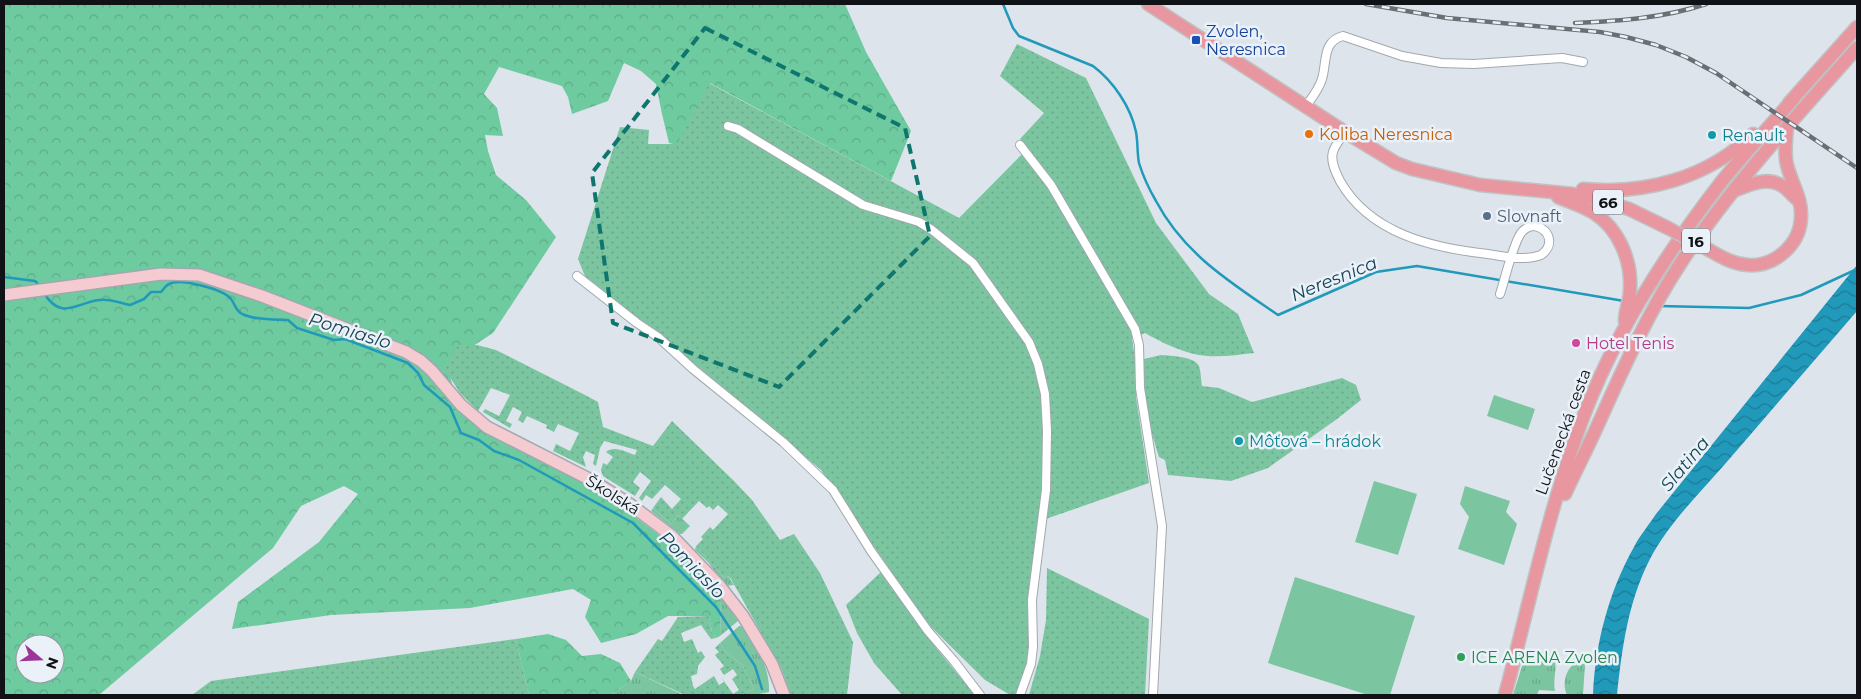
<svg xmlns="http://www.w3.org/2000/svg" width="1861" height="699" font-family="Montserrat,sans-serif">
	<defs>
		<pattern id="grass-tufts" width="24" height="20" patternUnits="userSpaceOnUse" patternTransform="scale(1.25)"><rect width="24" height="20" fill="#7cc5a1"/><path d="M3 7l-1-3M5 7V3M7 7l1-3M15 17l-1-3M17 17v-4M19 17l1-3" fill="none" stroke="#6aa88a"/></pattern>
		<pattern id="forest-crowns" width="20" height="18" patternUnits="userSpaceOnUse" patternTransform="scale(1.25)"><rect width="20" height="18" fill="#6eca9f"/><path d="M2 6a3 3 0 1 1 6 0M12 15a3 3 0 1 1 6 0" fill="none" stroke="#5eac88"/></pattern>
		<pattern id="garden-dots" width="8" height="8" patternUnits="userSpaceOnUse" patternTransform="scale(1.25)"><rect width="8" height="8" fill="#7cc5a1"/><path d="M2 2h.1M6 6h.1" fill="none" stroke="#6aa88a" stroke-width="1.8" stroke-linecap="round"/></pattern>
		<pattern id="water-waves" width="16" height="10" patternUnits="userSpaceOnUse" patternTransform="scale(1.25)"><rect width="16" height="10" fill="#2199ba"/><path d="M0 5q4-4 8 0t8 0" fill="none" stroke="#1b7b96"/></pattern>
	</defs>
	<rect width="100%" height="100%" fill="#dde4eb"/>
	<path fill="url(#grass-tufts)" d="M653,508L671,524L678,515L690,526L682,534H680L651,511Z
		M696,546L725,578L728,576L734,585L726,586L708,562L695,550Z
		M721,594L738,621L720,636Z
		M739,626H741C756,646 770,666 769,692L754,695H739L754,689L743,666L724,650L720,643Z
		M1538,652C1566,652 1551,674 1555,691L1539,690L1537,695H1513L1524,660L1529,656Z
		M1575,663L1585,664L1583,695H1567C1562,685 1565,670 1575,663Z
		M635,672L681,694L611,695L631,681Z"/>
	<path fill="url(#forest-crowns)" fill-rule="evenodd" d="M4,4H845L866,52L911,131L891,181L710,83L677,145L669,143L662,114L656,84L641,71L624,63L608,101L572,114L568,97L562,86L499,67L484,94L497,108L503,136L485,135L488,151L496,175L526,200L556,237L493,333L447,363L457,405L474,424L605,494L675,547L721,594L720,636L716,638L712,632L709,616H668L636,634L601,643L585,617L591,600L573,589L470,608L331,615L232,629L238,602L319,542L358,494L344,486L301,506L273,548L99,695H4ZM25,644H55V674H25Z
		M548,634L566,640L582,656L601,654L620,663L631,681L611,695H529L516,639Z"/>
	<path fill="#7cc5a1" d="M1494,395L1535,409L1528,430L1487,416Z
		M1374,481L1417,494L1398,555L1355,542Z
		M1465,486L1510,501L1506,512L1517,524L1504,565L1458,549L1469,517L1460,504Z
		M1295,577L1415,616L1390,695H1368L1268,663Z"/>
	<path fill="url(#garden-dots)" d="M1017,44L1086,78L1156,223L1209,294L1238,314L1254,353C1236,355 1217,358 1199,355C1181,352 1161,342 1145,333L1132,339L1137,372L1136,397L1149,483L1040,521L1032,579L1028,662L1017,695H1010L985,680L926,622L821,470L696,365L585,276L578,259L620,127L649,130L648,144H677L709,83L959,218L1028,148L1020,139L1044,113L1000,76Z
		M458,345H477L496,350L585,395L598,402L603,427L653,446L672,421L733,480L752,500L780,540L794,534L820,573L853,642L847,695H791L782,670L731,579L728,576L725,578L696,546L703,539L701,537L710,527L713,530L728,514L718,505L713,510L709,506L707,508L699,501L682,519L678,515L671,524L653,508L661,497L672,509L681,499L665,485L652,499L646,495L642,501L639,498L651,481L640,472L633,482L640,488L635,496L603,476L601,470L603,463L607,465L613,457L606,452C614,445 626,452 635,455L637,450L604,441L600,448L596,466L593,464L595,455L586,451L583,457L586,467L553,451L556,444L570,451L579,433L558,424L554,432L546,428L547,425L527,416L523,423L518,420L522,412L513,407L506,421L512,424L510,428L483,412L485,409L499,416L510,395L491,388L478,411L460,393L444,368Z
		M1161,355C1171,356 1194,356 1199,366C1201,372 1201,381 1202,386L1219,388L1252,402L1342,378L1356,385L1361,400L1337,419L1268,468L1231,481L1168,475L1165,460L1159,457C1151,429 1136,387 1144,359Z
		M1047,568L1149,619L1145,695H1029L1040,656L1046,620Z
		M882,571L937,649L975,695H902L874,663L857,633L846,605Z
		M709,616L712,632L716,638L711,639L701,625L681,633L684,642L692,639L698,653L701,651L705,657L698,666L697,674L691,676L693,686L695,689L714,676L719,685L724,682L721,677L733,694L739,690L732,679L737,675L733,669L724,675L720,669L724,666L715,655L719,652L715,648L720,643L724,650L743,666L754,689L739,695H685L635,672L658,639L662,641L678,617Z
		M516,639L529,695H192L211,681Z"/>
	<path fill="url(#water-waves)" d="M1857,265V311C1813,362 1769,413 1725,464C1699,494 1668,524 1650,559C1628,602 1622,648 1617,695H1593C1595,644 1609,591 1634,547C1640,535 1649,525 1656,514Z"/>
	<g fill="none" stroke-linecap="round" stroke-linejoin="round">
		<path stroke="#2199ba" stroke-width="2.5" d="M1003,4L1013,28L1019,36L1093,66C1113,81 1131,107 1136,132C1138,142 1137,153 1139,163C1143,176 1149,189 1156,201C1184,254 1230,282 1278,315L1376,272L1417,266L1624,301
			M4,277L35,281L40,286
			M44,293C61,321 76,303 99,300C109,298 120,303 130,305L144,299L151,292H161C163,290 166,285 169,284C180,278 223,289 231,299C235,304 235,310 242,314C253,319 276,320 288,320L297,328L334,340L345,339L408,363L418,373L424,385L450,407L461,433L479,440L494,451L519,460L633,523L716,607L755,666L762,689
			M1659,306L1749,308L1801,295L1857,269"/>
		<g stroke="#a2a8af" stroke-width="10">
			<path id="street" d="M1306,106C1312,98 1319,89 1322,79C1327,63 1322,41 1343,36L1402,56L1441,63L1474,64L1562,58L1583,62
				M728,126L738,129L863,205L919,222L932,230L973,263L1029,342L1038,364L1045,394L1047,431L1046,490L1032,600L1033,647L1031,664L1020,695
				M1345,132C1341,138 1335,145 1333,152C1330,161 1336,173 1340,181C1370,234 1433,248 1488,254C1505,257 1525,261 1541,255C1554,246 1551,230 1535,226C1529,226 1525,228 1521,233C1513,244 1505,279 1500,294
				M1020,145L1051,185L1135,329L1139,345L1140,388L1162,526L1153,695
				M577,276L637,323L658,337L693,369L783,442L833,490L871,551L928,631L954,661L980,695"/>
		</g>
		<g stroke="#a2a8af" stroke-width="14">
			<path id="secondary" d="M4,295L161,274L199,275L262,296L406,352L421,361L432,371L461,405L487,427L593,481L631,505L672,536L719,585L743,616L772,664L784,695"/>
		</g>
		<g stroke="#c1c1c2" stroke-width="15">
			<path id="primary" d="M1148,4L1345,132L1396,163L1412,169L1480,185L1573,194L1592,198L1629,209L1668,228
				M1789,103L1857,27
				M1583,189C1645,195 1708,178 1753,134
				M1733,191C1749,185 1768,175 1784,187C1789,191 1794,197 1799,201
				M1558,197C1570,202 1583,206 1594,213C1619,229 1632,261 1630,290C1630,301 1625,310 1625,321
				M1709,250C1721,257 1733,264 1748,265C1775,267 1801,244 1801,216C1802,198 1791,182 1787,165C1784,153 1786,139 1787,127
				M1565,494C1575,472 1586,451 1596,429C1622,371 1647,314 1682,261C1733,184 1796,117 1857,48
				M1505,695C1530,602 1549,506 1584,415C1616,331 1667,252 1722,181C1745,153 1770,126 1794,98"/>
		</g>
		<use href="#street" stroke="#fff" stroke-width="8"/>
		<use href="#secondary" stroke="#f4cbd0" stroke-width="11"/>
		<use href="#primary" stroke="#e897a0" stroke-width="12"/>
		<g stroke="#6a6f73" stroke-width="4.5">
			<path id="rail" d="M1366,4L1447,18L1600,32L1626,37L1656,45L1686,57L1716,73L1857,168
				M1575,23C1619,21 1664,18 1706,4"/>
		</g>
		<use href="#rail" stroke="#eaf1f8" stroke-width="2.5" stroke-dasharray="8" stroke-linecap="butt"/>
		<g stroke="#c1c1c2" stroke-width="15" stroke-linecap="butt">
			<path id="primary-bridge" d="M1668,228L1709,250"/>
		</g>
		<use href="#primary-bridge" stroke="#e897a0" stroke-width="12"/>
	</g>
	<path fill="none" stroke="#0f766e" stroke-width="4" stroke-dasharray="10 6" stroke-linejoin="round" d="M705,28L905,128L930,236L779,387L613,323L592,173Z"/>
	<rect fill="#1a4fb4" stroke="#eaf1f8" stroke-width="2" x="1191" y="35" width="10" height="10" rx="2.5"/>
	<circle fill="#e8710a" stroke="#eaf1f8" stroke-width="2" cx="1309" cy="134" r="5"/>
	<g fill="#0f9aa8" stroke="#eaf1f8" stroke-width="2">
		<circle cx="1712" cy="135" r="5"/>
		<circle cx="1239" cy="441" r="5"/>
	</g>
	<circle fill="#5c6f8a" stroke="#eaf1f8" stroke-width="2" cx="1487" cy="216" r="5"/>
	<circle fill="#d1479c" stroke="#eaf1f8" stroke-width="2" cx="1576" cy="343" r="5"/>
	<circle fill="#2e9e5b" stroke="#eaf1f8" stroke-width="2" cx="1461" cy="657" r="5"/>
	<g text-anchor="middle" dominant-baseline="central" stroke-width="5" stroke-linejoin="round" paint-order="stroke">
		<g fill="#eaf1f8" stroke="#515559" stroke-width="1">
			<rect x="1593" y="189.5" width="30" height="25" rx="4"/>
			<rect x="1682" y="228.5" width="28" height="25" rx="4"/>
		</g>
		<g font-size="15" font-weight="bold" fill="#101215">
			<text x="1608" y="202">66</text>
			<text x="1696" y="241">16</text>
		</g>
		<g font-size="16" fill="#164399" stroke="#eaf1f8" text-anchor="start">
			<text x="1206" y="31">Zvolen,<tspan x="1206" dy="18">Neresnica</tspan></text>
		</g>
		<g font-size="16" fill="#c56008" stroke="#eaf1f8" text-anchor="start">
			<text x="1319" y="134">Koliba Neresnica</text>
		</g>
		<g font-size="16" fill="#0d838f" stroke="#eaf1f8" text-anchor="start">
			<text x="1722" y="135">Renault</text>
			<text x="1249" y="441">Môťová – hrádok</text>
		</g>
		<g font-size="16" fill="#4e5e75" stroke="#eaf1f8" text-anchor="start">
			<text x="1497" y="216">Slovnaft</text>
		</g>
		<g font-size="16" fill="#b23c85" stroke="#eaf1f8" text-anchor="start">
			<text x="1586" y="343">Hotel Tenis</text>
		</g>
		<g font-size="16" fill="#101215" stroke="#eaf1f8">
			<text transform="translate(1563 432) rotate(-70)">Lučenecká cesta</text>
			<text transform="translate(613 495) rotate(32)">Školská</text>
		</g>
		<g font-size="16" fill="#27864d" stroke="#eaf1f8" text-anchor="start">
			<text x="1471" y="657">ICE ARENA Zvolen</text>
		</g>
		<g font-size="18" font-style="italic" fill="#174654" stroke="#eaf1f8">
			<text transform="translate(1334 279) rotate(-22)">Neresnica</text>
			<text transform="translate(350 331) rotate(17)">Pomiaslo</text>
			<text transform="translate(1685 464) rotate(-50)">Slatina</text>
			<text transform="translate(692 565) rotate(46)">Pomiaslo</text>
		</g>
	</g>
	<rect width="1861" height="699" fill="none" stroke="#101215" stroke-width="10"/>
	<g transform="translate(40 659) rotate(109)"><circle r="24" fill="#eaf1f8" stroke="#93989d"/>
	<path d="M0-4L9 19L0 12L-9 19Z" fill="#9d3598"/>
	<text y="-8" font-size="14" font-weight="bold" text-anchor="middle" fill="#101215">N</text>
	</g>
</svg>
